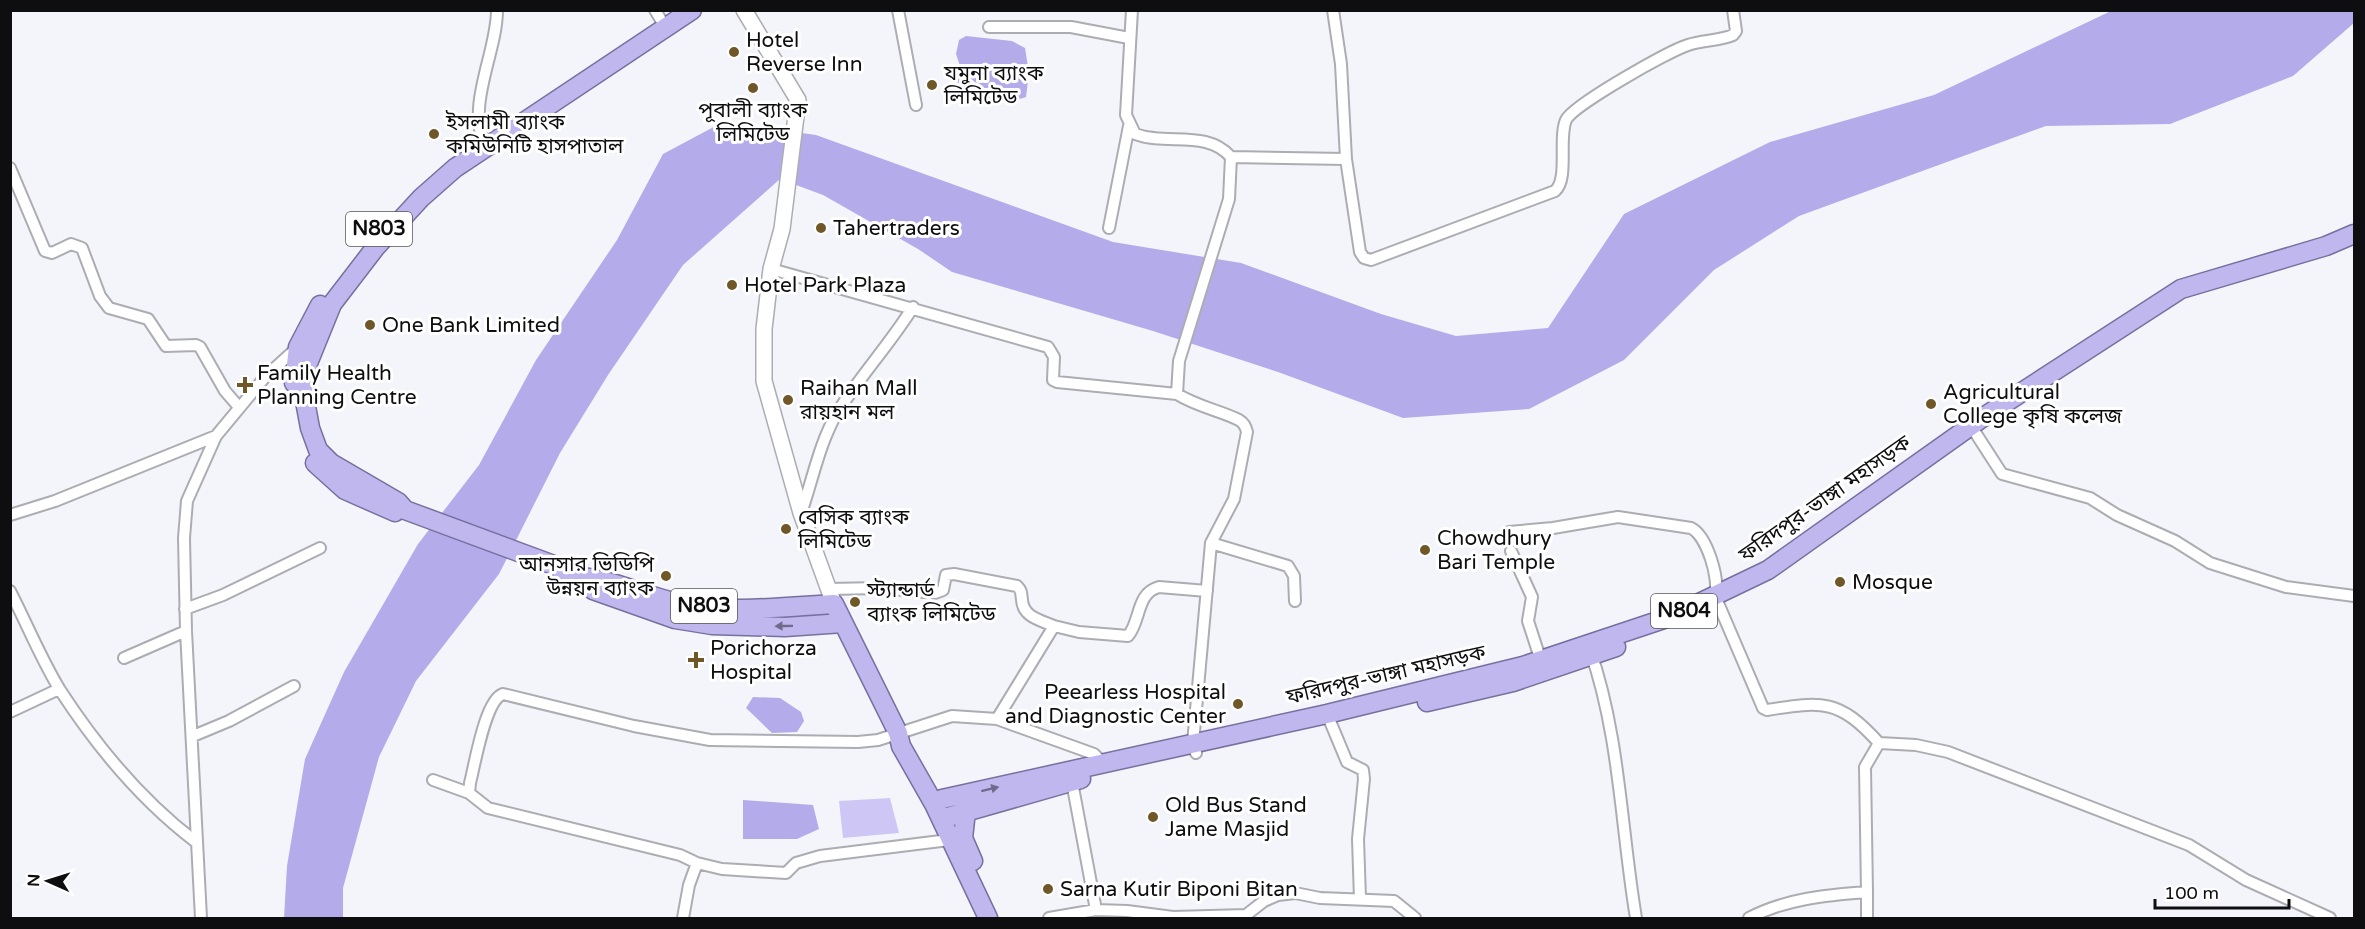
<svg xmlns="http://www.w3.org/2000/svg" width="2365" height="929" font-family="'Varela Round','Noto Sans Bengali',sans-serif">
	<rect width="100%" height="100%" fill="#f4f4fb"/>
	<path fill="#cec7f6" d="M890,798L899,833L843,838L839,801Z"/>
	<path fill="#b4abeb" d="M2111,11H2354V23L2293,76L2170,124L2046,126L1799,216L1714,270L1624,360L1529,409L1403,418L1278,372L1153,331L952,272L918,249L823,195L780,179L683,265L608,375L560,453L499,574L416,681L379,757L343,888V918H284L287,866L305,759L344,672L418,544L479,465L536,360L617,240L663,154L723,122L816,135L1113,242L1241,263L1381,314L1456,336L1548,328L1624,214L1770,142L1934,95Z
		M966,36L1012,41L1025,48L1029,73L1026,97C1009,104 974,97 957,90L958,71L961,69L956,54L959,40Z
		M753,697L780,698L801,712L804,721L797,732L772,733L746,708Z
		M743,800L813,805L819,829L797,839H743Z"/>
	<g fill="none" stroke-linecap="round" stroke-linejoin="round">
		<g stroke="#acacb3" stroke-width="14">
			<path id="minor" d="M655,10L661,20
				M898,10L916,105
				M1132,10L1126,115L1135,134C1168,146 1206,129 1231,157L1346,159
				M1333,10L1341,64L1346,159L1360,252L1364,258L1371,260L1555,191C1569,179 1558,138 1566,120C1573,105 1669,51 1688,45C1703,40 1719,41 1733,35L1736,31L1733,10
				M989,27H1071L1129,38
				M485,146C466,103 497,53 497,10
				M10,168L45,251L52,253L71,244L82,248L100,296L109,308L148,319L166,346L196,345L200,347L225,391L238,406
				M1109,228L1129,126
				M771,269L1048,347L1054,357L1053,380L1057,382L1177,394
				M1971,426L2002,474L2090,498L2117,515L2175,541L2210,563L2286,587L2354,596
				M801,513C813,479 819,444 837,413C860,376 890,344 913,307
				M10,515L55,501L216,436
				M1509,532L1553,528L1618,517L1691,528C1707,536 1720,579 1715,596L1763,708L1767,710C1823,701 1839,699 1879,743L1916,745L1948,752L2189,845L2246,880L2330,918
				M1211,543L1288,566L1294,576L1295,601
				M1511,551L1532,597L1528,621L1541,661
				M828,589L881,588L935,593L943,590L946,575L954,574L1017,586C1022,591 1021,593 1022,600C1023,617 1040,620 1054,626
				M10,591C27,624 41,659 60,690C97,747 142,801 196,842
				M185,609L223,595L320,548
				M1590,650C1620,736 1621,829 1636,918
				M124,658L186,631
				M10,712L59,689
				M1327,714L1347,762L1363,770L1364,779L1358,839L1360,899
				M997,719L1094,754L1103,763
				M193,736L229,721L294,686
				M1196,753L1193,743L1211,543L1234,499L1247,432C1246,427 1244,423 1239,420C1219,410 1198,407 1177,394L1179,361L1229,199L1231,157
				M433,780L469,793
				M1072,782L1096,910
				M949,840L820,856L796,863L786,873L722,869L697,863L680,855L488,808L469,793L470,783C475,764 485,700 503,694L634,726L710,740L858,742L878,740L952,716L997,719L1054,626L1079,632L1128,636C1141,621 1136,593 1159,587L1207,591
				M1867,892L1865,767L1879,743
				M201,918L186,631L184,538L187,501L216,436L265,377L297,348
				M683,918L689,885L697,863
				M1049,918L1096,910L1127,911L1173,917L1246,915L1264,901L1278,895L1295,893L1320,898L1394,901L1415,918
				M1749,918C1785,899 1826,895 1867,892V918"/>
		</g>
		<g stroke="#acacb3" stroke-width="18">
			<path id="secondary" d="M744,10L798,100L782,229L771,269L764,329V381L801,513L834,604"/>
		</g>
		<g stroke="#77709e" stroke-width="21">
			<path id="trunk" d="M692,10L455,168L421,198L375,248L332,304L306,368L305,401L310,428L318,450L331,463L398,502L405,510L551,564L579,577L593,590L675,619L712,625L785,627L843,623
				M294,383L298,347L320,305
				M315,463L345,490L395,512
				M580,577C614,580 645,596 678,603C727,614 783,607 834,604L898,733L901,746L934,804L988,918
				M1427,702L1513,682L1616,647
				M964,801L966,811L963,838L973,861
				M934,804L942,799L1327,714L1523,666L1670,617L1768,570L1982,418L2181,289L2326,246L2354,234
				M941,819L1081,779"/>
		</g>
		<use href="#minor" stroke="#fff" stroke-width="10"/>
		<use href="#secondary" stroke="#fff" stroke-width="15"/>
		<use href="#trunk" stroke="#c0b7ef" stroke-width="18"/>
	</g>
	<defs><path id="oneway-solid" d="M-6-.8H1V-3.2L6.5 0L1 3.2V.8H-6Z" transform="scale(1.5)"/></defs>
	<g fill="#706b8b">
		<use href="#oneway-solid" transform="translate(784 626) rotate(179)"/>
		<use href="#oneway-solid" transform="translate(990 789) rotate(-14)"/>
	</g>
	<g fill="#705728" stroke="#fff" stroke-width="2">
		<circle cx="734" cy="52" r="6"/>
		<circle cx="932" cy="85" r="6"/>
		<circle cx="753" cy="88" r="6"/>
		<circle cx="434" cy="134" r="6"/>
		<circle cx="821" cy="228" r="6"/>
		<circle cx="732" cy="285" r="6"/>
		<circle cx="370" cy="325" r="6"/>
		<path d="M242 376h6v6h6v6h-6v6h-6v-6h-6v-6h6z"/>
		<circle cx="788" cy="400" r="6"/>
		<circle cx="1931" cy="404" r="6"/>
		<circle cx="786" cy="529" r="6"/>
		<circle cx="1425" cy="550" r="6"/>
		<circle cx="666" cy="576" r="6"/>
		<circle cx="1840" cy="582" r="6"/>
		<circle cx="855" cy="602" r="6"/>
		<path d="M693 651h6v6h6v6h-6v6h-6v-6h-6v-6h6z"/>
		<circle cx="1238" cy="704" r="6"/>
		<circle cx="1153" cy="817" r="6"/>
		<circle cx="1048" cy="889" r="6"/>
	</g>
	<g text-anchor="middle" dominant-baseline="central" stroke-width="6" stroke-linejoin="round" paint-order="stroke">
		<g fill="#fff" stroke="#565658" stroke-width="1.5">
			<rect x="346" y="212" width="66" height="34" rx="4.5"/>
			<rect x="671" y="589" width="66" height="34" rx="4.5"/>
			<rect x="1651" y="594" width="66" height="34" rx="4.5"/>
		</g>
		<g font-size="20" font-weight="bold" fill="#0e0e10">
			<text x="379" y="229">N803</text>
			<text x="704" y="606">N803</text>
			<text x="1684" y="611">N804</text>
		</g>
		<g font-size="21" fill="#0e0e10" stroke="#fff" text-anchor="start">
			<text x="746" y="40">Hotel<tspan x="746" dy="24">Reverse Inn</tspan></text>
			<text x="944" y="73">যমুনা ব্যাংক<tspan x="944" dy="24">লিমিটেড</tspan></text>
			<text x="753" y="110" text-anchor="middle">পূবালী ব্যাংক<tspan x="753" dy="24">লিমিটেড</tspan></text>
			<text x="446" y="122">ইসলামী ব্যাংক<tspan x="446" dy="24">কমিউনিটি হাসপাতাল</tspan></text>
			<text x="833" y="228">Tahertraders</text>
			<text x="744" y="285">Hotel Park Plaza</text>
			<text x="382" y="325">One Bank Limited</text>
			<text x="257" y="373">Family Health<tspan x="257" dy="24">Planning Centre</tspan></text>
			<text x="800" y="388">Raihan Mall<tspan x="800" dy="24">রায়হান মল</tspan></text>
			<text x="1943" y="392">Agricultural<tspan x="1943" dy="24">College কৃষি কলেজ</tspan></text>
			<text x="798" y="517">বেসিক ব্যাংক<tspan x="798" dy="24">লিমিটেড</tspan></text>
			<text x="1437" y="538">Chowdhury<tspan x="1437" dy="24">Bari Temple</tspan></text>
			<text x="654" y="564" text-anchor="end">আনসার ভিডিপি<tspan x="654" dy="24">উন্নয়ন ব্যাংক</tspan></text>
			<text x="1852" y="582">Mosque</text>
			<text x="867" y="590">স্ট্যান্ডার্ড<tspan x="867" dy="24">ব্যাংক লিমিটেড</tspan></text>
			<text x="710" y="648">Porichorza<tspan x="710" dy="24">Hospital</tspan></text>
			<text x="1226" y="692" text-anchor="end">Peearless Hospital<tspan x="1226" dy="24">and Diagnostic Center</tspan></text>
			<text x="1165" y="805">Old Bus Stand<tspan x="1165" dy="24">Jame Masjid</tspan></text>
			<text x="1060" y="889">Sarna Kutir Biponi Bitan</text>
		</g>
		<g font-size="21" fill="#0e0e10" stroke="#fff">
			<text transform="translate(1825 499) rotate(-35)">ফরিদপুর-ভাঙ্গা মহাসড়ক</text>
			<text transform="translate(1386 675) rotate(-13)">ফরিদপুর-ভাঙ্গা মহাসড়ক</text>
		</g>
	</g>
	<rect width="2365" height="929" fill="none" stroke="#0e0e10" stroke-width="24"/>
	<g transform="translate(48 881) rotate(273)" stroke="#ffffff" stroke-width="4.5" paint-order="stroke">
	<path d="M0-4.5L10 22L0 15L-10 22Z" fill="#0e0e10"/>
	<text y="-9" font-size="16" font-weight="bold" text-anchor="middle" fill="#0e0e10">N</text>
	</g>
	<path d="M2155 899v9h134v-9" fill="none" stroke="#0e0e10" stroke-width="3"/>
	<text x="2164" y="899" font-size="18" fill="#0e0e10" stroke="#ffffff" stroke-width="4.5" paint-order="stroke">100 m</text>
</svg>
